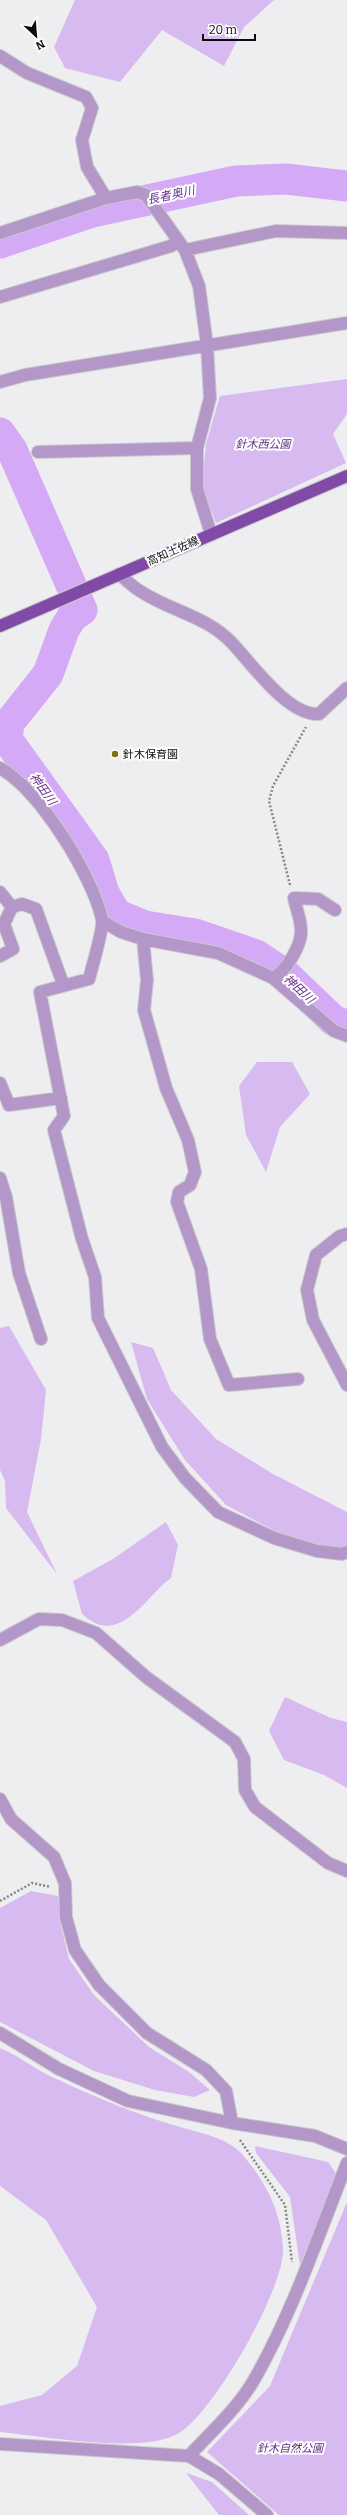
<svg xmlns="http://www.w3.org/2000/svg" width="347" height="2515" font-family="Bitter,'Noto Sans JP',serif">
	<rect width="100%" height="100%" fill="#eeedf0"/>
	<path fill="#d7baf0" d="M75,0H274L244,27L224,66L162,30L120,82L65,68L54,47Z
		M347,379V414L333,434L346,463L216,523L202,487L206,444L220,396Z
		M257,1062H292L310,1094L280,1127L266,1172L246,1135L239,1086Z
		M9,1326L46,1390L41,1439L27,1512L57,1574L6,1508L5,1481L0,1470V1328Z
		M131,1342L153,1348L171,1390L216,1439L273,1474L347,1512V1553L277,1532L226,1505L185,1460L147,1399Z
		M166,1522L178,1545L171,1578C150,1593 126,1635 97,1624C92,1622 86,1617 82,1614L73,1581L113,1559Z
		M285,1697L331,1718L347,1722V1788L324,1775L284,1760L269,1731Z
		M31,1891L58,1896L61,1926L69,1959L94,1995L149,2047L189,2072L210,2090L194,2097L155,2090L94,2071L0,2022V1908Z
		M0,2048C18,2055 33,2068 50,2076C94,2097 140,2116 187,2129C206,2134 228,2139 242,2154C266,2182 281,2211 283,2248C285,2288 214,2412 179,2433C143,2455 43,2436 0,2432V2406L42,2395L77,2366L97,2307L46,2220L0,2186Z
		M255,2146L328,2162L337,2175L300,2265L290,2197L256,2153Z
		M347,2202V2515H279L207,2452L270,2386Z
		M186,2473L212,2482L249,2515H219Z"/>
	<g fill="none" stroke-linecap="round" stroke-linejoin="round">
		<path stroke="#d4aaf6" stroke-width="5" d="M343,187L347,188"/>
		<path stroke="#d4aaf6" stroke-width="31" d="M0,243L92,212L236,181L286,179L347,186
			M0,433L12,450L82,610L72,617L64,630L48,674L9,723L7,739L94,860L104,893L116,914L145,926L195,934L256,955L286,975L334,1021L347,1025"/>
		<g stroke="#cac9cc" stroke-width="14">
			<path id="street" d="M0,56L27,73L86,97L92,108L82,140L87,167L106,198
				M0,233L106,198L137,192L146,195L185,250L199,286L207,345L210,398L197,448V489L211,534
				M185,250L276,231L347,233
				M0,297L171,246L178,241
				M0,382L25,375L347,323
				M38,452L197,448
				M119,574C126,580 133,587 140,591C170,611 207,616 232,643C252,664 288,716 319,714L347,688
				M0,768C40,791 92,875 102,919C104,928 92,967 89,979L40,992L64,1116L54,1130L82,1239L95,1277L98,1318L162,1447L185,1478L218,1512L274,1538L317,1551L342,1554L347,1552
				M0,892L12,907L4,924L13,949L0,956
				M12,907L22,904L36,909L63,984
				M102,921L121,932L143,939L218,953L273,978L334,1031L347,1036
				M143,939L147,980L144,1010L166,1088L188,1140L195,1172L190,1185L179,1192L177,1202L201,1269L210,1339L229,1385L298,1379
				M273,978C286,971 302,945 301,930C301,920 296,908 294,898L318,899L335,910
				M0,1083L9,1105L61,1098
				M0,1178L6,1197L19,1273L41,1339
				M347,1234L340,1236L316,1255L307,1290L313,1320L347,1385
				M0,1640L39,1619L62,1620L96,1633L146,1677L235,1742L244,1759L245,1790L255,1807L328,1863L347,1871
				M0,1799L11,1819L54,1857L65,1883L66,1917L75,1950L99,1985L147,2033L206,2070L226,2091L232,2123
				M0,2033L59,2069L128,2101L232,2123L315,2136L347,2149
				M0,2444L189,2456L219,2474L267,2515
				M189,2456C211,2432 237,2409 254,2380C293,2312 318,2236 347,2163"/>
		</g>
		<g stroke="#cac9cc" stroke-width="14">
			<path id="primary" d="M0,626L347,476"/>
		</g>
		<path stroke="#878789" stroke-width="2.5" stroke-dasharray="2 2" stroke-linecap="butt" d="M290,885L269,801L273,786L306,727
			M0,1901L32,1883L51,1887
			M240,2140L285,2205L292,2262"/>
		<use href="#street" stroke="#b397c9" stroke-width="12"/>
		<use href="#primary" stroke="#804aa6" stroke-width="12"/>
	</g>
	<circle fill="#807111" stroke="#fff" stroke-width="1.5" cx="115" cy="754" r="4"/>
	<g text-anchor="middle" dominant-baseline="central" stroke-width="4" stroke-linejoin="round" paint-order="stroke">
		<g font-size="11" font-style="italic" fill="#622d84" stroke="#fff">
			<text x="263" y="444">針木西公園</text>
			<text x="290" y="2448">針木自然公園</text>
		</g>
		<g font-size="11" fill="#0c0c0d" stroke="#fff">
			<text transform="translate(173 551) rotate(-24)">高知土佐線</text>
		</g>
		<g font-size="11" fill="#0c0c0d" stroke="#fff" text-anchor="start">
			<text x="123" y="754">針木保育園</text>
		</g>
		<g font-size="12" font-style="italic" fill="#69348c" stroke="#fff">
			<text transform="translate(171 195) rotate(-12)">長者奥川</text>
			<text transform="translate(43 789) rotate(54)">神田川</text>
			<text transform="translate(299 989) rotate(43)">神田川</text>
		</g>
	</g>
	<g transform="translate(36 36) rotate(154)" stroke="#ffffff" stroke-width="3" paint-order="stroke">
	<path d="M0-3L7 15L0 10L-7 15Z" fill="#0c0c0d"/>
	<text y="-6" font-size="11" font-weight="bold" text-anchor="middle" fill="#0c0c0d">N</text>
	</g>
	<path d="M203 34v6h52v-6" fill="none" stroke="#0c0c0d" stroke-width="2"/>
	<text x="209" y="34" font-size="12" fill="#0c0c0d" stroke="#ffffff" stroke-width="3" paint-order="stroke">20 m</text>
</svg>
